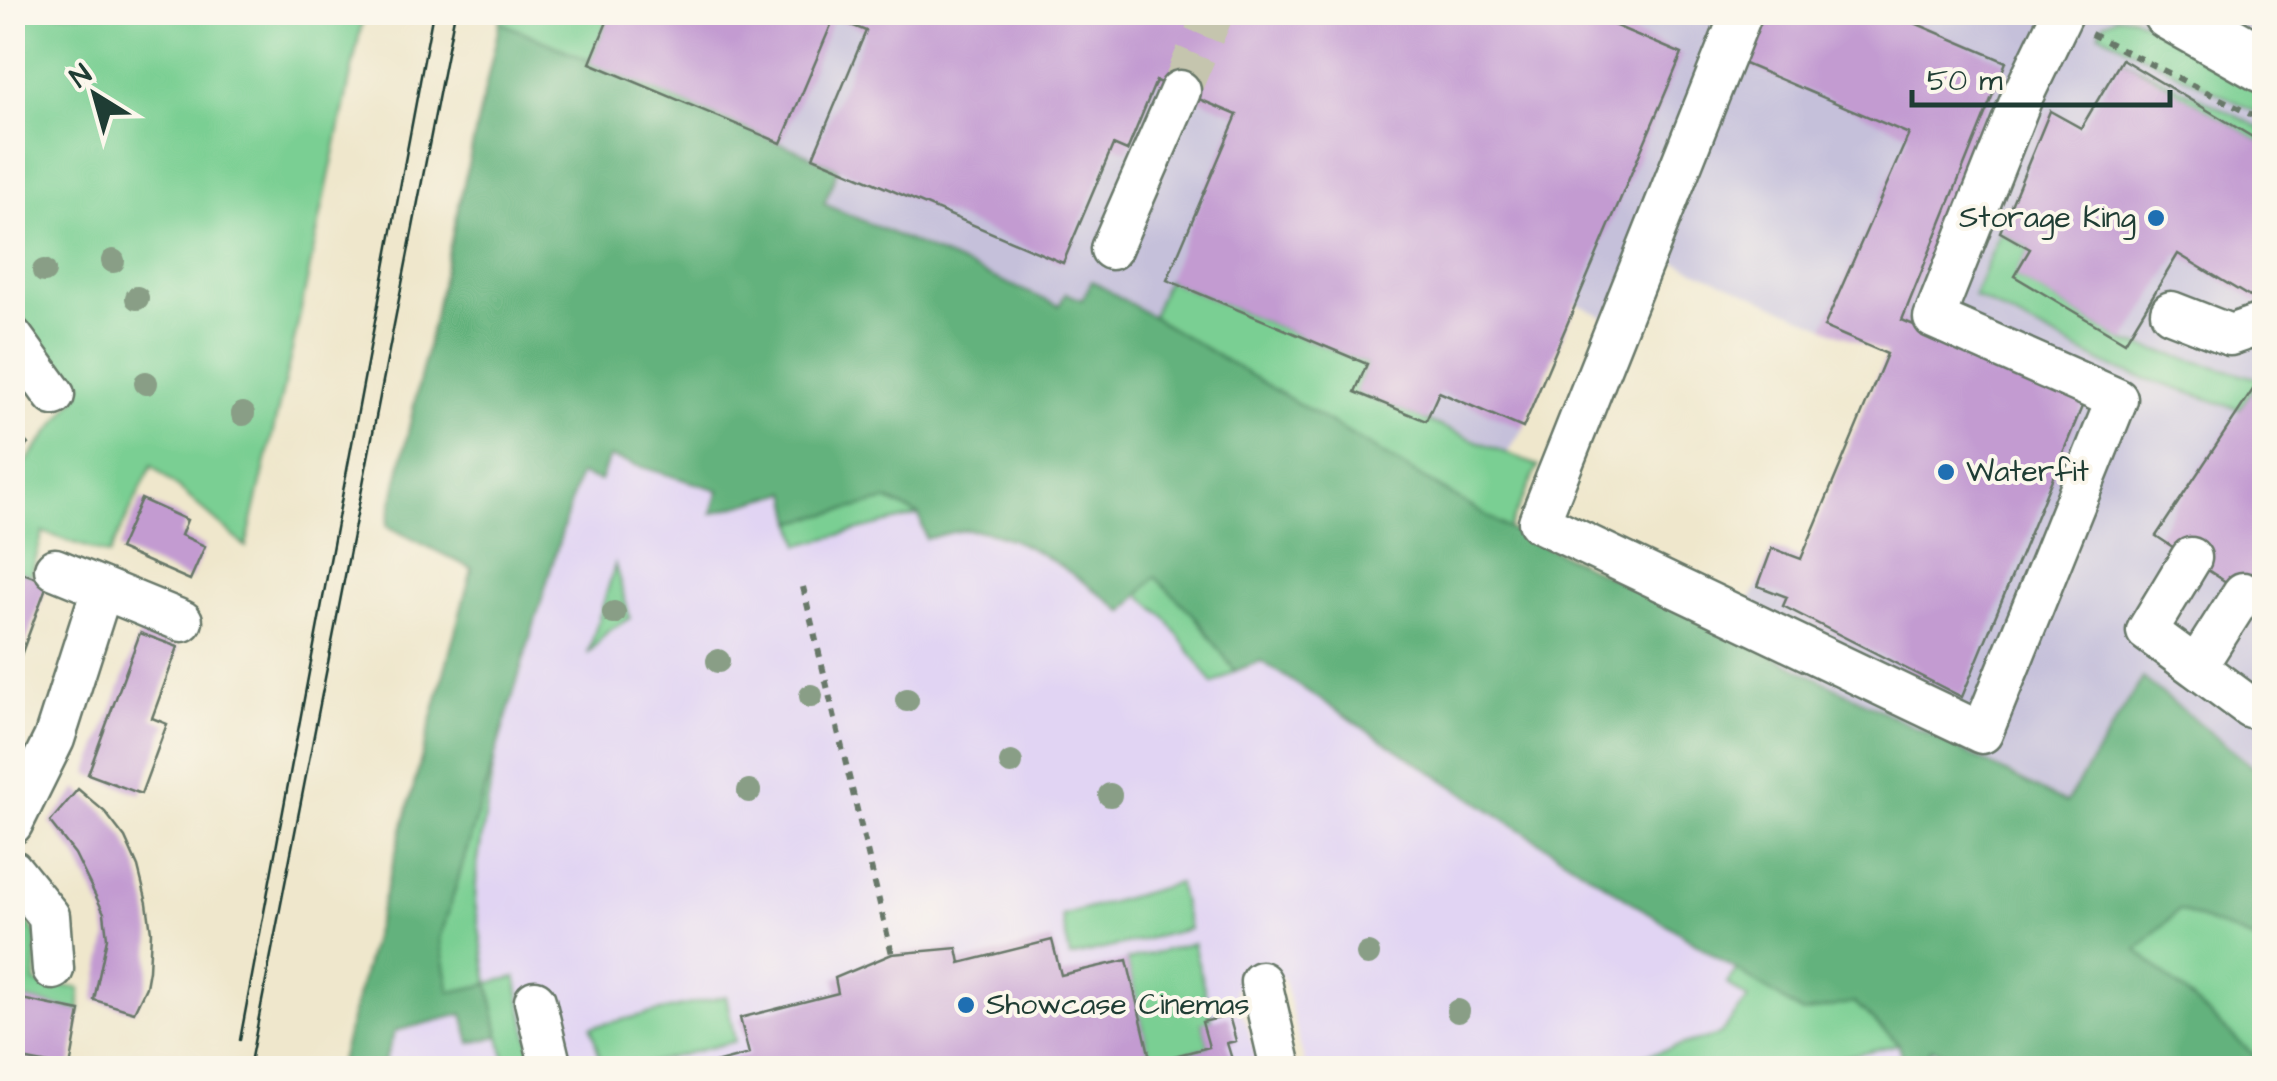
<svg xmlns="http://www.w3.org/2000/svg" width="2277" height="1081" font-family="'Architects Daughter',sans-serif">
	<rect width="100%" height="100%" fill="#fbf7ec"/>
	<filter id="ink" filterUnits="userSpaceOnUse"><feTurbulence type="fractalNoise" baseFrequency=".01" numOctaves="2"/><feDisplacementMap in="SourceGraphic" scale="20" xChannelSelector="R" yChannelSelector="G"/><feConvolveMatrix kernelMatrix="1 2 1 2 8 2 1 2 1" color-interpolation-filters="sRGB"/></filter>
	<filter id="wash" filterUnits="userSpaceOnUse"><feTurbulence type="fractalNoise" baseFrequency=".0048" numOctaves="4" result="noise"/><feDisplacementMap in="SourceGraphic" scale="40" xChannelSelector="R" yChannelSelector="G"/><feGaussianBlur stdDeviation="2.25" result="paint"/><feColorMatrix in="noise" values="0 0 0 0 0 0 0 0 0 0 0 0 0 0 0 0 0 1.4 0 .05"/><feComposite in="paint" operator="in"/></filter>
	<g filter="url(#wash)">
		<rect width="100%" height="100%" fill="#efe7cc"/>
		<path fill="#e1d4f3" d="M500,22L1509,529L1729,634L2264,944L2179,910L2137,950L2264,1064V1068H1306L1283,976L1235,989L1260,1068H338L472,569L387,526Z"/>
		<path fill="#c5c0da" d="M502,12L2264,13V776L2143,679L2067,804L1729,634L1758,586L1772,548L1802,559L1887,354L1665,257L1633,331L1576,303L1523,428L1506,455L1538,466L1509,529L1091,282L1082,300L1059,307L824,204L838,167L500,22Z"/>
		<path fill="#7acf93" stroke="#4c8664" stroke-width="2.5" d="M13,13H364L295,337L246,547L152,465L109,555L43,532L31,576L13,569V479L79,394H69L13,315V296L16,293L13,288Z
			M502,13H611L590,63L500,22Z
			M2132,16L2264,86V116L2099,33L2104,23L2116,17Z
			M2122,59L2264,130V144Z
			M2000,232L2030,249L2015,276L2125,342L2260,379L2239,409L2113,368L1974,296Z
			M1167,280L1367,364L1356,392L1538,466L1509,529L1152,317Z
			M888,500L919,515L800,545L794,522Z
			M615,565L630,618L607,632L588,654Z
			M1155,576L1194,615L1235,671L1213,684L1167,619L1139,594Z
			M495,757L477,866L475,902L488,983L516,977L535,1068H507L488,984L450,993L440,939Z
			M1178,883L1189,929L1070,957L1062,916Z
			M12,891L37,938L35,983L80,988V1011L13,997Z
			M2179,910L2264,944V1064L2136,950Z
			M1193,943L1212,1020L1202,1023L1209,1047L1151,1062L1127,960Z
			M1738,968L1802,1013L1854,1002L1899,1044L1797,1068H1599L1719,1035L1748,999L1727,983Z
			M726,996L735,1041L630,1068H603L591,1027Z"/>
		<path fill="#63b27d" stroke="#417858" stroke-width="2.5" d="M500,22L838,168L824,204L1059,306L1066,293L1082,300L1092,281L1509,529L1729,634L2066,803L2143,678L2264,776V944L2179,910L2137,950L2264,1064V1068H1969L1932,1048L1918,1068L1904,1066L1899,1044L1854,1002L1803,1013L1261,661L1235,671L1194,615L1155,577L1124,612C1086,583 1016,527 965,530C952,531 938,536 926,539L919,515L888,500L794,522L788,492L712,513L719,490L609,457L600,481L579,475L440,939L450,992L489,984L499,1036L471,1043L463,1014L395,1031L382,1068H338L472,569L387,526Z"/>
		<g id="blocks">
			<path fill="#c39bd1" d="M611,12H1583L1682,54L1523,428L1439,392L1426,421L1355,392L1367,364L1167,280L1237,115L1156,81L1127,151L1113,145L1063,263L813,157L866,31L834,18L781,143L590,63Z
				M1762,12H1889L2006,62L1902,320L2086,397L1962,697L1783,606L1787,597L1758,586L1772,548L1801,559L1887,354L1824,327L1909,134L1740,62Z
				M2122,59L2264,144L2263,305L2178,254L2125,342L2014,276L2030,249L2000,232L2050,111L2081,128Z
				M2260,379L2264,382V607L2156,536Z
				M12,429L28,444L12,459Z
				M141,499L187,520L181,535L205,546L190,580L119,549Z
				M12,569L48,582L17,666L12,664Z
				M140,633L178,647L152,718L167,724L141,794L88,774Z
				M78,789L105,812L125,838L138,867L147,903L151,932L149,970L146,987L134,1012L94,1000L107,938L104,913L75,854L50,822Z
				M1052,940L1061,975L1127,960L1151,1062L1209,1047L1202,1022L1229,1016L1236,1041L1227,1043L1234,1066L696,1068L749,1054L740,1018L838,993L835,978L892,954L957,948L960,963Z
				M12,997L80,1011L70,1068L12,1057Z"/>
		</g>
	</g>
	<g filter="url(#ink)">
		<use href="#blocks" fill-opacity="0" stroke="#687869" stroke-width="2.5"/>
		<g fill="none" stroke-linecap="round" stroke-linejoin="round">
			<path stroke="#c5c5ae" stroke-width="40" stroke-dasharray="40 20" stroke-linecap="butt" d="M1180,91L1214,12"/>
			<g stroke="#687869" stroke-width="45">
				<path id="minor" d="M1742,12L1539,522L1982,733L2117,399L1934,318L2022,97L2063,12
					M1111,249L1180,91
					M2171,312L2230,335L2264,323
					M12,337L54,395
					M2191,558L2147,631L2196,667L2243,593
					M55,569L182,621
					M2196,667L2250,707
					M12,824L54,739L102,589
					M12,870L49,916L53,969
					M1261,982L1281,1068
					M535,1001L551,1068"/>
			</g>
			<g stroke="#687869" stroke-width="60">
				<path id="highway" d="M2170,12L2264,65"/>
			</g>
			<path stroke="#687869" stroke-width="6" stroke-dasharray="8 8" stroke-linecap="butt" d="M2091,34L2264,121
				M803,587L892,954"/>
			<use href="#minor" stroke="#fff" stroke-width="40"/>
			<use href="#highway" stroke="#fff" stroke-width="55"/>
			<path stroke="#1f3d34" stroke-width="2.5" d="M240,1040L433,12
				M249,1068L455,12"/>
		</g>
		<g fill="#899e86">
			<circle cx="113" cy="261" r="12"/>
			<circle cx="44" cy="271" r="12"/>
			<circle cx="137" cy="298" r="12"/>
			<circle cx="146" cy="383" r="12"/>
			<circle cx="243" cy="414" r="12"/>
			<circle cx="614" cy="613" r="12"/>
			<circle cx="718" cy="661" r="12"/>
			<circle cx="811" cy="696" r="12"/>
			<circle cx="907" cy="700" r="12"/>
			<circle cx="1011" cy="763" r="12"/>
			<circle cx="749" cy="791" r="12"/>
			<circle cx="1110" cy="795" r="12"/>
			<circle cx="1368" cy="954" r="12"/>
			<circle cx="1458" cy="1011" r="12"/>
		</g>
	</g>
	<g fill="#1f6fb2" stroke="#fbf7ec" stroke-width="4">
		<circle cx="2156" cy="218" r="10"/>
		<circle cx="1946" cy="472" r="10"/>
		<circle cx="966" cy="1005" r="10"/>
	</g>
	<g text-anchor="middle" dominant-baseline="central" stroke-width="8" stroke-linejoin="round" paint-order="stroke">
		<g font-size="30" fill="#1f3d34" stroke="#fbf7ec" text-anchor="start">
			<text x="2136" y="218" text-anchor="end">Storage King</text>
			<text x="1966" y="472">Waterfit</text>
			<text x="986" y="1005">Showcase Cinemas</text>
		</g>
	</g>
	<rect width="2277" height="1081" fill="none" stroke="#fbf7ec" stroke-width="50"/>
	<g transform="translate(95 95) rotate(323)" stroke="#fbf7ec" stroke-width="8" paint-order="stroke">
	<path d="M0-8L18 38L0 25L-18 38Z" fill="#1f3d34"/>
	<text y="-15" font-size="28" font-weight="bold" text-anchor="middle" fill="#1f3d34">N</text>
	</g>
	<path d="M1912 90v15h258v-15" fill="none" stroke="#1f3d34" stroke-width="5"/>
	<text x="1927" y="90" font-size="30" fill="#1f3d34" stroke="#fbf7ec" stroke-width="8" paint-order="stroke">50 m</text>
</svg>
